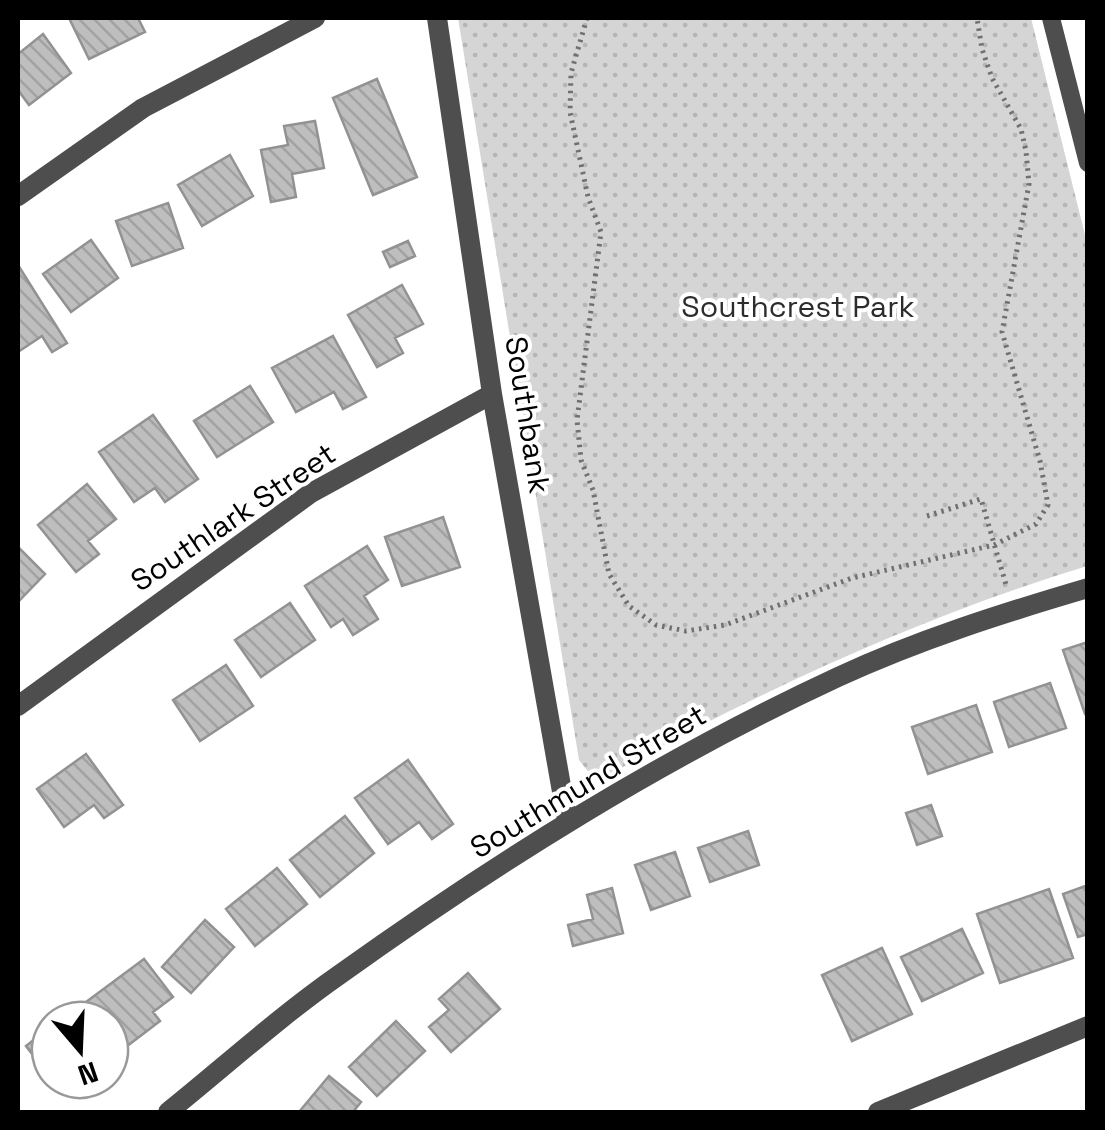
<svg xmlns="http://www.w3.org/2000/svg" width="1105" height="1130" font-family="'Space Grotesk',sans-serif">
	<defs>
		<pattern id="park-dots" width="8" height="8" patternUnits="userSpaceOnUse" patternTransform="scale(2.5)"><rect width="8" height="8" fill="#d5d5d5"/><path d="M2 2h.1M6 6h.1" fill="none" stroke="#b5b5b5" stroke-width="1.8" stroke-linecap="round"/></pattern>
		<pattern id="building-back-hatch" width="6" height="6" patternUnits="userSpaceOnUse" patternTransform="scale(2.5)"><rect width="6" height="6" fill="#bebebe"/><path d="M-1 5l2 2M0 0l6 6M5-1l2 2" fill="none" stroke="#a2a2a2"/></pattern>
	</defs>
	<rect width="100%" height="100%" fill="#fff"/>
	<path fill="url(#park-dots)" d="M458,18H1031L1087,243V566C923,616 764,689 614,772L591,775L579,760Z"/>
	<path fill="url(#building-back-hatch)" stroke="#929292" stroke-width="2.5" d="M69,18H138L145,32L89,59Z
		M43,34L71,73L29,105L18,90V54Z
		M377,79L417,177L373,195L333,98Z
		M315,121L324,168L292,174L296,197L271,202L261,150L288,145L284,126Z
		M230,155L253,196L202,226L178,185Z
		M168,203L183,248L132,266L116,221Z
		M91,240L118,278L71,312L43,274Z
		M408,241L415,256L390,267L383,252Z
		M18,265L67,343L52,352L42,336L18,352Z
		M402,285L423,324L395,338L403,353L377,367L348,315Z
		M333,336L366,397L343,409L334,392L296,412L272,368Z
		M250,386L273,422L217,457L194,421Z
		M153,415L198,479L165,502L155,488L134,502L99,452Z
		M87,484L116,519L88,541L99,554L76,572L38,525Z
		M443,517L460,567L402,586L385,537Z
		M367,546L388,580L364,596L378,619L353,635L343,619L331,627L305,586Z
		M20,549L45,574L18,602V552Z
		M290,603L315,640L261,677L235,640Z
		M1088,642V713L1085,714L1063,650Z
		M226,665L253,706L200,741L173,700Z
		M1050,683L1066,728L1009,747L994,702Z
		M976,705L992,752L928,774L912,727Z
		M86,754L123,805L104,818L94,805L64,827L37,789Z
		M408,760L453,824L432,839L419,822L388,844L355,798Z
		M931,805L942,836L917,845L906,813Z
		M345,816L374,853L320,897L290,860Z
		M748,831L759,865L710,882L698,848Z
		M675,852L690,896L651,910L635,865Z
		M277,868L307,904L255,946L226,909Z
		M1088,885V934L1078,937L1063,894Z
		M612,888L623,933L573,946L568,925L593,919L587,895Z
		M1049,889L1073,958L1000,983L977,914Z
		M205,920L234,947L191,993L162,967Z
		M962,929L983,973L922,1001L901,957Z
		M882,948L912,1014L852,1041L822,975Z
		M144,959L173,997L153,1012L160,1021L122,1050L110,1035V1020H99L86,1002Z
		M468,973L500,1009L451,1052L429,1027L449,1010L439,999Z
		M75,1009L84,1020H60Z
		M396,1021L425,1051L377,1096L349,1067Z
		M50,1027V1078L26,1046Z
		M329,1076L361,1102L353,1112H299Z"/>
	<g fill="none" stroke-linecap="round" stroke-linejoin="round">
		<path stroke="#707070" stroke-width="5" stroke-dasharray="2.5 5" stroke-linecap="butt" d="M587,18L571,73L570,112L588,197L601,232L577,420L581,460L593,490L609,574L629,606L656,625L686,631L725,625L852,578L994,545L1036,524L1048,505L1040,461L1002,332L1029,184L1026,151L1021,129L992,78L982,49L977,18
			M927,516L981,499L1007,588"/>
		<path stroke="#4e4e4e" stroke-width="18" d="M1051,18L1088,163"/>
		<path stroke="#4e4e4e" stroke-width="20" d="M437,18L492,394L567,820
			M18,196L143,108L315,18
			M18,706L311,493L492,394
			M168,1112C224,1067 279,1017 339,975C497,862 661,759 838,677C918,640 1003,613 1088,588
			M878,1112L1088,1026"/>
	</g>
	<g text-anchor="middle" dominant-baseline="central" stroke-width="8" stroke-linejoin="round" paint-order="stroke">
		<g font-size="30" fill="#2c2c2c" stroke="#fff">
			<text x="798" y="306">Southcrest Park</text>
		</g>
		<g font-size="30" fill="#000" stroke="#fff">
			<text transform="translate(528 415) rotate(81)">Southbank</text>
			<text transform="translate(233 517) rotate(-34)">Southlark Street</text>
			<text transform="translate(588 781) rotate(-31)">Southmund Street</text>
		</g>
	</g>
	<rect width="1105" height="1130" fill="none" stroke="#000000" stroke-width="40"/>
	<g transform="translate(80 1050) rotate(161)"><circle r="48" fill="#ffffff" stroke="#999999" stroke-width="2.5"/>
	<path d="M0-8L18 38L0 25L-18 38Z" fill="#000000"/>
	<text y="-15" font-size="28" font-weight="bold" text-anchor="middle" fill="#000000">N</text>
	</g>
</svg>
